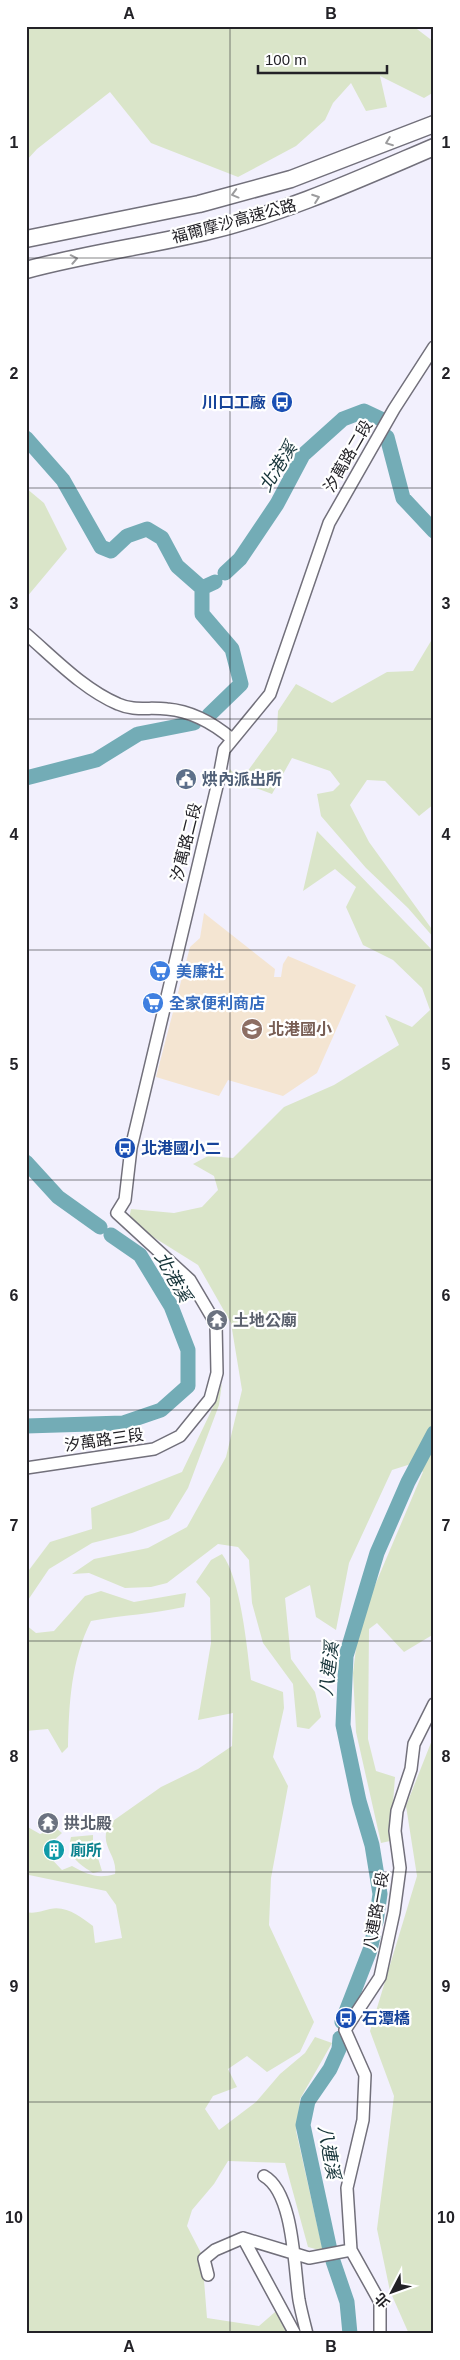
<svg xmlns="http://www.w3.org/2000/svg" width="460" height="2360" font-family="Arial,'Noto Sans TC',sans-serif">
	<rect width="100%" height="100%" fill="#f2f0fd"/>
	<path fill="#f4e5d2" d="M204,913L275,969L274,977H281L283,964L288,956L356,985L317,1073L283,1096L228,1080L219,1096L156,1077L190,947L200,938Z"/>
	<path fill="#dae5c9" d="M26,26H413L434,42V92L424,98L380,76L387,107L366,111L351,83L333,103L325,120L296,146L238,177L151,143L110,92L37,149L26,161Z
		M26,488L44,503L67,549L26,598Z
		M434,636V804L419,816L385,781L367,780L350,805L369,842L434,932V938L408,908L366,868L321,816L317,794L333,791L340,784L330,771L292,758L272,794L227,777L230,769L236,776H244L277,731L278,711L296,684L332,703L387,672L413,671Z
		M317,831L434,952V1634L404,1652L377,1623L369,1629L368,1739L376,1771L395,1777L390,1841L381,1843L356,1732L353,1673L359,1623L423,1472L411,1464L392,1470L349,1563L336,1630L316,1617L310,1585L285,1598L291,1659L315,1692L321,1717L309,1729L297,1727L293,1684L263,1643L252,1603L249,1560L238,1547L218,1544L167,1583L151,1587L125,1588L89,1573L72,1574L94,1559L148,1548L187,1527L226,1457L242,1390L231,1323L198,1265L142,1230L129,1219L131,1209L174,1213L202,1207L218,1190L214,1176L193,1164L208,1156L233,1158L284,1107L334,1085L399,1045L385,1015L412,1027L430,1010L422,988L393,960L363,945L346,907L356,887L335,869L303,891Z
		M222,1383L219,1405L188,1488L169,1519L132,1533L92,1543L49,1569L26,1603V1574L50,1542L92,1529L91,1508L182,1472L215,1403Z
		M222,1554C241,1579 247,1648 251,1680L283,1692L284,1708L273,1757L288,1786L271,1878L269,1925L314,2022L300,2052L267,2072L247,2056L228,2069L237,2087L213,2096L205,2109L219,2130L256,2102L280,2074L305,2053L315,2037L332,2043L300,2099L296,2131L323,2251L308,2247L285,2163L228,2161L214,2184L192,2210L187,2226L202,2255L207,2318L259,2326L282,2306L298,2334H26V1912C35,1914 41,1911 50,1909C66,1905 81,1917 93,1926L95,1943L122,1938L116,1905L106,1891L29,1875L26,1826L40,1834L56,1828L62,1833L43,1850L62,1870L72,1866C88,1875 98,1879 115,1874C118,1854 97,1845 110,1823L161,1787L198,1769L232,1746L233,1713L198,1720L211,1643L210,1598L196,1582L211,1560Z
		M101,1591L134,1602L186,1593L184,1607C153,1614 122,1615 91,1621C71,1661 69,1703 68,1747L62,1753L48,1729L26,1731V1625L36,1633L54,1631L85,1596Z
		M434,1735V2334H409L390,2291L377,2229L394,2096L370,2031L417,1876L406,1806Z
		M93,1835V1842L102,1871L93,1873C79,1864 66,1856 71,1837Z"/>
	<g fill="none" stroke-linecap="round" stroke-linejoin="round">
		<path stroke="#73acb6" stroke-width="15" d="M387,437L403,498L434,531
			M26,438L63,480L101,547L111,551L127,536L147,529L162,538L177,566L202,588
			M225,573L240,559L277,504L303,455L343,419L364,411L381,419
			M209,715L241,684L232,649L202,614V588L215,582
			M26,778L96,760L138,734L194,723
			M26,1162L58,1197L100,1227
			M26,1426L123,1423L161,1410L188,1386V1350L171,1306L140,1255L111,1235
			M376,1922L380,1894L372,1845L359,1801L343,1725L346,1656L377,1553L408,1482L434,1433
			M342,2022L370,1950L373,1937
			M330,2250L303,2125L308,2101L330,2069L339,2049L340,2038
			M333,2261L347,2302L350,2334"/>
		<g stroke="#72707b" stroke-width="14">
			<path id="minor" d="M26,634C54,658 83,689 118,704C133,711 150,707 167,709C191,711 213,723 232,739
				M26,1468L154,1449L180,1436L210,1399L217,1373L216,1324L190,1280L117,1213L125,1200L131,1148L218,782L224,750L270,694L329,523L394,409L434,347
				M264,2176C294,2193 294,2268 299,2300C301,2311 304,2322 307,2334
				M243,2238L295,2334
				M208,2275L204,2259L215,2250L243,2238L309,2258L351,2250
				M380,2334V2302L351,2250L347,2188L363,2120L365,2075L345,2030L380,1977L394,1912L400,1868L395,1831L397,1811L411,1769L414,1744L434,1704"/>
		</g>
		<g stroke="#72707b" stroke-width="19">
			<path id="highway" d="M26,239L199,204L291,179L434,124
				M26,270C85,254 146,246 205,232C285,213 359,179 434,147"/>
		</g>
		<use href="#minor" stroke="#fff" stroke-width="11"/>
		<use href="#highway" stroke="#fff" stroke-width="16"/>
	</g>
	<defs><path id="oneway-chevron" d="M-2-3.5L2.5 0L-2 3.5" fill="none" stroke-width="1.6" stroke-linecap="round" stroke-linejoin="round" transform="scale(1.25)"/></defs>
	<g stroke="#9c9c9e">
		<use href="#oneway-chevron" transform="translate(389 142) rotate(159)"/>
		<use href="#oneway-chevron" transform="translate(235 194) rotate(165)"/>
		<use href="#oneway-chevron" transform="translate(316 198) rotate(-20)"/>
		<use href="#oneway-chevron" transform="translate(74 259) rotate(-11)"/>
	</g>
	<path fill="none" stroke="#232227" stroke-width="1" stroke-opacity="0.55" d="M230,26V2334M26,258H434M26,488H434M26,719H434M26,950H434M26,1180H434M26,1410H434M26,1641H434M26,1872H434M26,2102H434"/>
	<defs>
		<g id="bus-disc" transform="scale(1.125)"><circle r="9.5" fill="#1a4fb4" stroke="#fff"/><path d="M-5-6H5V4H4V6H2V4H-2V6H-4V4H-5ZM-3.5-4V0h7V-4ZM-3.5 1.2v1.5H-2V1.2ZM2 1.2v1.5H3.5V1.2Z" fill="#fff"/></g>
		<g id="civic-disc" transform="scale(1.125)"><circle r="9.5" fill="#5c6f8a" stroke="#fff"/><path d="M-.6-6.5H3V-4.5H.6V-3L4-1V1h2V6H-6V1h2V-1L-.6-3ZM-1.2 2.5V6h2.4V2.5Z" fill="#fff"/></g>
		<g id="supermarket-disc" transform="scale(1.125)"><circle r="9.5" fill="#3f7fe0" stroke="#fff"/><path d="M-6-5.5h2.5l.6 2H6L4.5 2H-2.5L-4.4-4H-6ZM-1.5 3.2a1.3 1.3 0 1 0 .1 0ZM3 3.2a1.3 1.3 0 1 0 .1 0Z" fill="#fff"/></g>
		<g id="school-disc" transform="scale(1.125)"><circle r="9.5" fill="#8d6e63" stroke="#fff"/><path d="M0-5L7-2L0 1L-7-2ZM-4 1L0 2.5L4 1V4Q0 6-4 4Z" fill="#fff"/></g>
		<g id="temple-disc" transform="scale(1.125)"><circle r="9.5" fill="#6b7280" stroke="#fff"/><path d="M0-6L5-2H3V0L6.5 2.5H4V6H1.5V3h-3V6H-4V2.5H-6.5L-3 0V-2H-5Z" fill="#fff"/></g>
		<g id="building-disc" transform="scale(1.125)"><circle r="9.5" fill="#0f9aa8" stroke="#fff"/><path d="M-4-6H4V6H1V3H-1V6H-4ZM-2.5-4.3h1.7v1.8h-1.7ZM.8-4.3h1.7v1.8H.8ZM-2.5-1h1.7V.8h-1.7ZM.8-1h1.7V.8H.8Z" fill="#fff"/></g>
	</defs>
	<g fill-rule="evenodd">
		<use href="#bus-disc" x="282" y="402"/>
		<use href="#civic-disc" x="186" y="779"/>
		<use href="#supermarket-disc" x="160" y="971"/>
		<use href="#supermarket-disc" x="153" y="1003"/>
		<use href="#school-disc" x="252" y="1029"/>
		<use href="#bus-disc" x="125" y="1148"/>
		<use href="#temple-disc" x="217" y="1320"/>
		<use href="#temple-disc" x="48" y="1823"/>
		<use href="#building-disc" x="54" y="1850"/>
		<use href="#bus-disc" x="346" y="2018"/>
	</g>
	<g text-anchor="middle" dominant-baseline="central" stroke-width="4.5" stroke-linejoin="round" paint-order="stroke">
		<g font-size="16" fill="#232227" stroke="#fff">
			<text transform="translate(234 221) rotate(-15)">福爾摩沙高速公路</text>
			<text transform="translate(348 456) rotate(-60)">汐萬路二段</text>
			<text transform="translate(186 842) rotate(-76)">汐萬路二段</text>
			<text transform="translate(104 1440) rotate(-8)">汐萬路三段</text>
			<text transform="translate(376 1911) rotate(-80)">八連路一段</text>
		</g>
		<g font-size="16" font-weight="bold" fill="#164399" stroke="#fff" text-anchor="start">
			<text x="266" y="402" text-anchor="end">川口工廠</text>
			<text x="141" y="1148">北港國小二</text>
			<text x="362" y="2018">石潭橋</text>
		</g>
		<g font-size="16" font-weight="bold" fill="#4e5e75" stroke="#fff" text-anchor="start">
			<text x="202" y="779">烘內派出所</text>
		</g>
		<g font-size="16" font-weight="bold" fill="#366cbe" stroke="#fff" text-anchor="start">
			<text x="176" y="971">美廉社</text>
			<text x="169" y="1003">全家便利商店</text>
		</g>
		<g font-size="16" font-weight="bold" fill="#785e54" stroke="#fff" text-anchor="start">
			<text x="268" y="1029">北港國小</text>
		</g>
		<g font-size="16" font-weight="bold" fill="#5b616d" stroke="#fff" text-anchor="start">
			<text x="233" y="1320">土地公廟</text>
			<text x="64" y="1823">拱北殿</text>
		</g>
		<g font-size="16" font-weight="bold" fill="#0d838f" stroke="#fff" text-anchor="start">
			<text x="70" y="1850">廁所</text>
		</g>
		<g font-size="18" font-style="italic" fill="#153338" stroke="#fff">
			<text transform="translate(278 467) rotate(-58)">北港溪</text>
			<text transform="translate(173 1277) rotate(60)">北港溪</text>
			<text transform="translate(329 1669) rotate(-83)">八連溪</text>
			<text transform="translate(329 2152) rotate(80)">八連溪</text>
		</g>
	</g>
	<rect width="460" height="2360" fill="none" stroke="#ffffff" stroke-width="55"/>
	<g transform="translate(392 2292) rotate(229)" stroke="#ffffff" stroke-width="4" paint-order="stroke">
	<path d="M0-4L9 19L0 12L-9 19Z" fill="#232227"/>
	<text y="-8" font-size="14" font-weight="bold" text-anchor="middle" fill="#232227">北</text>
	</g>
	<path d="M258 65v8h129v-8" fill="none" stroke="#232227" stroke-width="2.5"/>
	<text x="265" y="65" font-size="15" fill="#232227" stroke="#ffffff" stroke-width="4" paint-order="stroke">100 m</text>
	<rect x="28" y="28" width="404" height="2304" fill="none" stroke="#232227" stroke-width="2"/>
	<g font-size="16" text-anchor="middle" font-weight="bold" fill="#232227">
		<text x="129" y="19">A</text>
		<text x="331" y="19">B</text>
		<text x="14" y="148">1</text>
		<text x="446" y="148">1</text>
		<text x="14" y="379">2</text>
		<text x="446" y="379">2</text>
		<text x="14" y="609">3</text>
		<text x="446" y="609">3</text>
		<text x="14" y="840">4</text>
		<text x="446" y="840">4</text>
		<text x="14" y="1070">5</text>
		<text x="446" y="1070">5</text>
		<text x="14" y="1301">6</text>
		<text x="446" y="1301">6</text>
		<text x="14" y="1531">7</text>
		<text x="446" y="1531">7</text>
		<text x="14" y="1762">8</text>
		<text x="446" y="1762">8</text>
		<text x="14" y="1992">9</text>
		<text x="446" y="1992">9</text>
		<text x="14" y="2223">10</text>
		<text x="446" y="2223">10</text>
		<text x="129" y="2352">A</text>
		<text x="331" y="2352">B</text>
	</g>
</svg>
